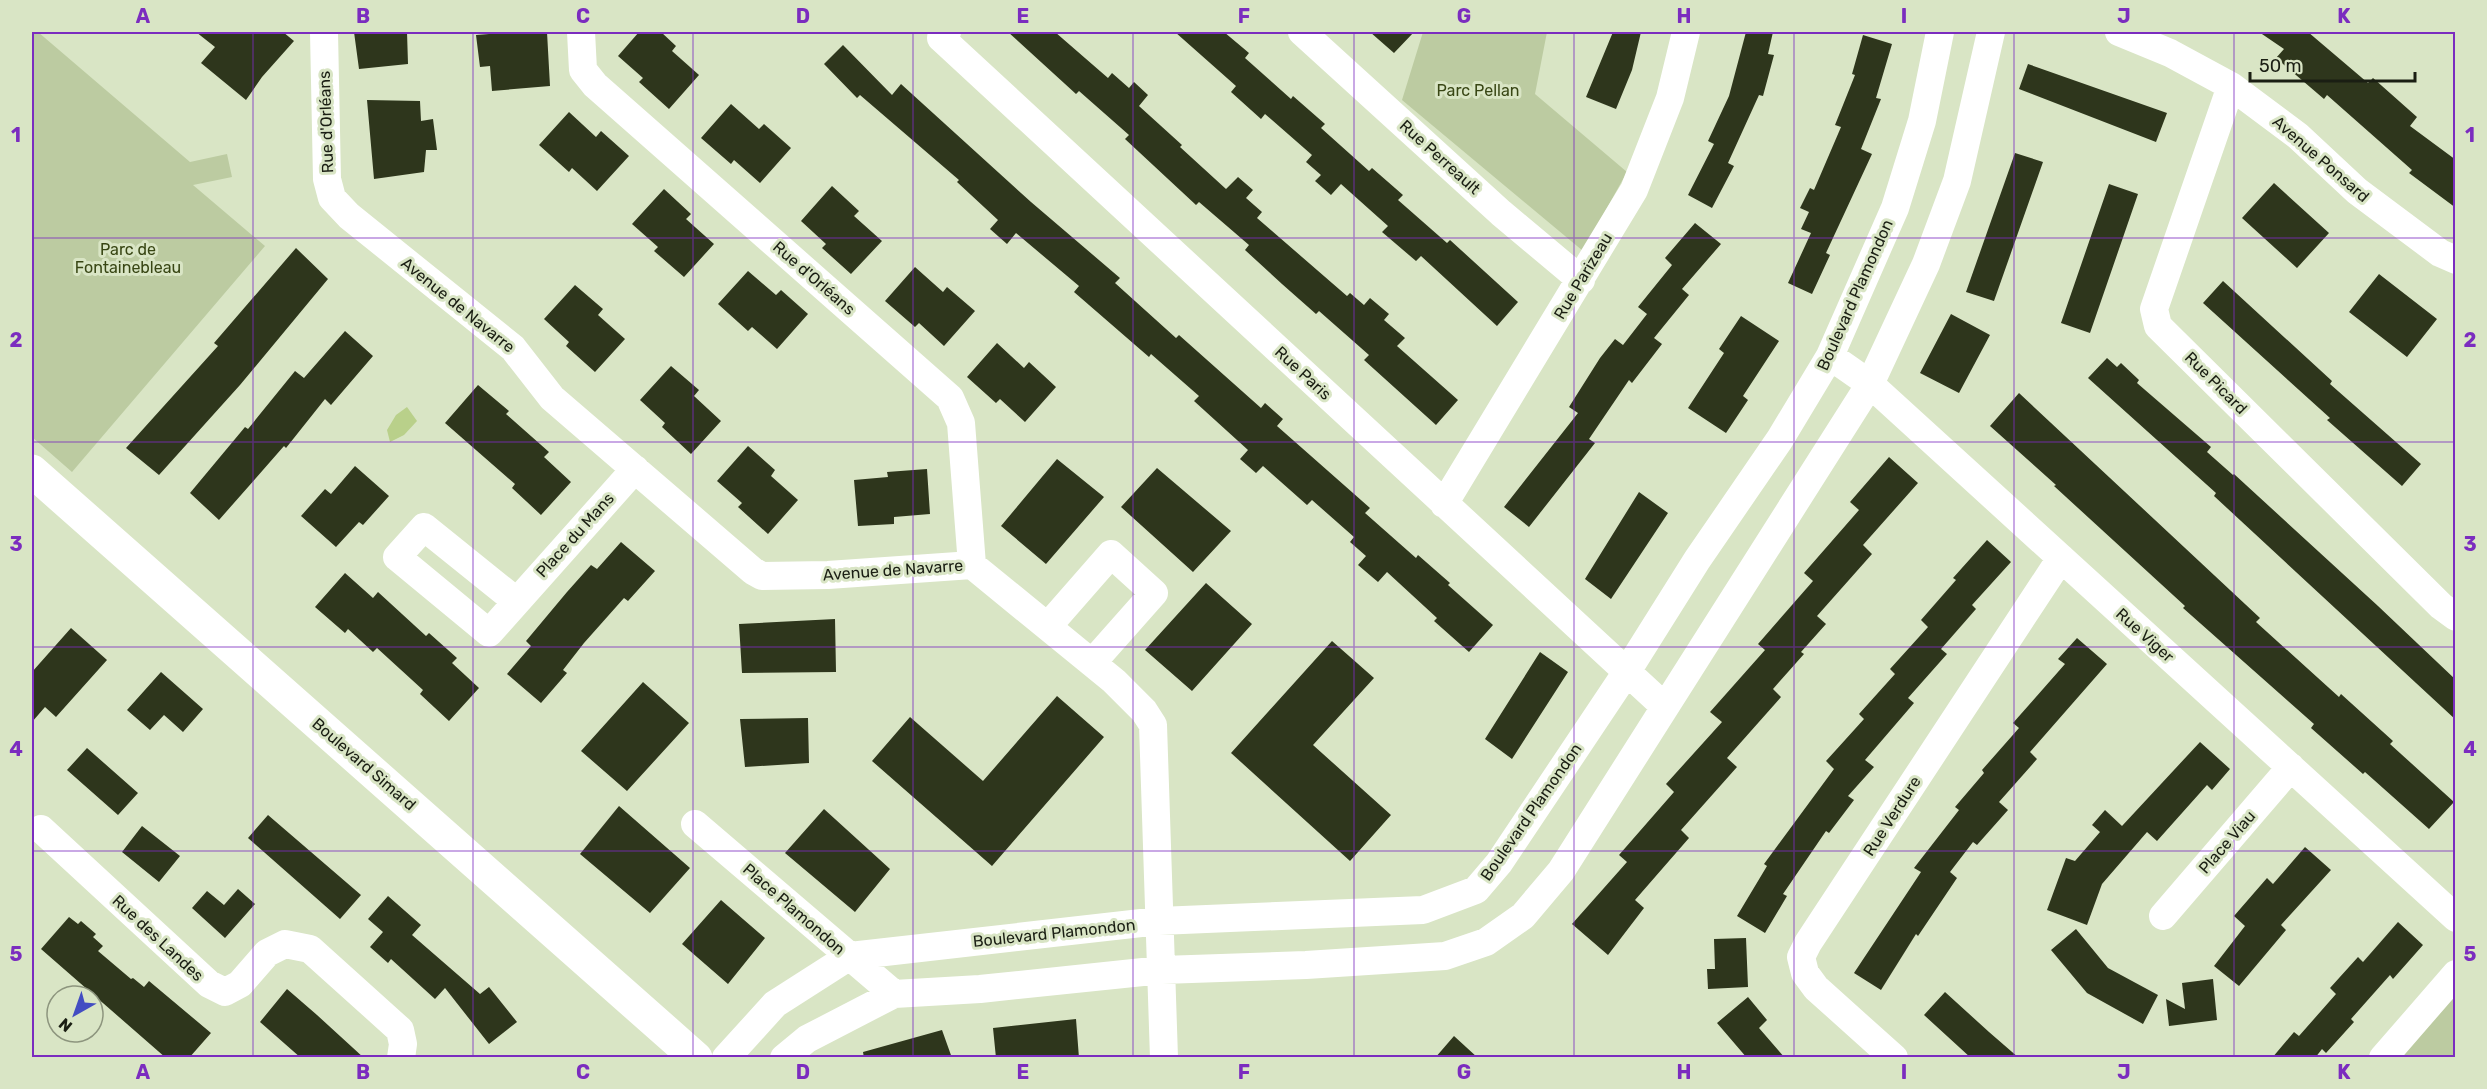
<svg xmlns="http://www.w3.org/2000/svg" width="2487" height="1089" font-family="Rubik,sans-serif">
	<rect width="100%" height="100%" fill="#d9e5c5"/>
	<path fill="#bccba1" d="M32,32H38L190,162L227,154L232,177L193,185L265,246L72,472L32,437Z
		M1423,32H1547L1535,94L1627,172L1583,251L1402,100Z
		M2455,974V1057H2383Z"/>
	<path fill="#b9d08a" d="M407,407L417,421L404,435L390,442L387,430L396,415Z"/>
	<path fill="#2e361c" d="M196,32H283L294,41L262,77L246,100L201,63L215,47Z
		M354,32H407L408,64L359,69Z
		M489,32H547L550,86L492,91L490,66L480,67L476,35L489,34Z
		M639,32H661L676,46L672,51L699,75L669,109L639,82L643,78L618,56Z
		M1008,32H1055L1108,78L1112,73L1129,88L1134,82L1148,95L1139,106L1182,145L1180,147L1226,189L1238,177L1253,190L1246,198L1262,212L1257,218L1347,296L1350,293L1364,305L1370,298L1389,314L1384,320L1405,338L1397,346L1458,400L1436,425L1364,360L1369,355L1319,311L1316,314L1282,284L1245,250L1249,245L1199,202L1196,205L1125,139L1129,135L1079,91L1076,94Z
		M1175,32H1224L1249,53L1245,58L1291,99L1293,96L1325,124L1321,128L1369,171L1372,168L1403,195L1398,200L1447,243L1450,240L1518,302L1497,326L1421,256L1416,261L1382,232L1388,226L1341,184L1331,195L1315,181L1321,175L1306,162L1312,155L1265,114L1261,119L1231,92L1236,86Z
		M1370,32H1414L1394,53Z
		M1613,32H1641L1632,70L1616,109L1586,97Z
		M1746,32H1773L1768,54L1774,55L1763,96L1759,95L1728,163L1734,166L1712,208L1688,195L1714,144L1708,141L1729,96Z
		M2259,32H2308L2368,83L2373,78L2417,117L2410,126L2456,160V208L2409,173L2412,170L2327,95L2324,99L2276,58L2284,49Z
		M1863,35L1892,44L1876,98L1881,99L1861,149L1872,154L1826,253L1830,255L1812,294L1788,283L1811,233L1801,229L1809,212L1800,208L1810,188L1814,190L1841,127L1835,125L1855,75L1852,74Z
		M843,45L892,95L901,84L1031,202L1120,278L1115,283L1176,338L1179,335L1261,408L1265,403L1283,419L1277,426L1370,508L1365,513L1416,558L1418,555L1450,583L1448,585L1493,625L1469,652L1434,621L1437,618L1387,572L1378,582L1358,565L1366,556L1350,542L1354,537L1312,500L1307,505L1263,466L1256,473L1240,459L1248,450L1194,401L1199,396L1151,354L1149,357L1074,292L1079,286L1016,233L1007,244L990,229L998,220L957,182L959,180L860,95L857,98L824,64Z
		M2028,64L2167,113L2156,142L2019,89Z
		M367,100L420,101L421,121L433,119L437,150H426L424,172L374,179Z
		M731,104L759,129L764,124L791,148L760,183L734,160L731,164L701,138Z
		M569,112L596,137L601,131L629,156L597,191L572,168L569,172L539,145Z
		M2015,153L2043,162L1994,301L1966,292Z
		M2274,183L2329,233L2297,268L2242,218Z
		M2109,184L2138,194L2090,333L2061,323Z
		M832,186L859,211L854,216L882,241L851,274L822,248L826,244L801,221Z
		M664,189L691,214L686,219L714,244L684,277L654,251L658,247L632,224Z
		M1695,223L1721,244L1682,289L1689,295L1654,338L1662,344L1632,383L1629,380L1589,439L1595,443L1529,527L1504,507L1578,413L1569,407L1600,358L1615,339L1623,345L1647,314L1638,307L1672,265L1665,258Z
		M296,248L328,279L240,385L159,475L126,448L218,346L214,343Z
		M915,267L943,292L947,287L975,311L944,346L919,323L915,327L885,301Z
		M748,271L776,295L781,290L808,314L777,349L752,327L748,331L718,304Z
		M2379,274L2437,319L2407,357L2349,312Z
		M2223,281L2332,381L2330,384L2421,464L2402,486L2327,420L2330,418L2203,303Z
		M575,285L603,309L598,315L625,339L595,372L566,346L569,342L544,319Z
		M1951,314L1990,335L1959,393L1920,373Z
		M1741,316L1779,341L1743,396L1748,400L1726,433L1688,408L1724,353L1719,349Z
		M345,331L373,356L331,405L325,399L286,448L284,446L219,520L190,493L245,427L248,429L295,371L304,378Z
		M997,343L1024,368L1029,362L1056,387L1025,422L1000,399L996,403L967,377Z
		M2107,358L2117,367L2121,363L2139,380L2137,383L2211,447L2207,452L2233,475L2234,474L2378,606L2456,680V720L2214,496L2216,493L2088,378Z
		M671,366L699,390L694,396L721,421L691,454L662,427L665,423L640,400Z
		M478,385L509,411L506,414L549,452L544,457L571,482L541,515L512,488L515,484L445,423Z
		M2019,393L2260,618L2256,622L2339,697L2341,694L2393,741L2390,744L2454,802L2429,829L2365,772L2363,774L2311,728L2314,724L2183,608L2185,606L2054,486L2056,485L1990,426Z
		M748,446L775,470L771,476L798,500L768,534L738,507L742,503L717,481Z
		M1889,457L1918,483L1863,545L1872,554L1817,616L1826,624L1801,652L1804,654L1773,689L1781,697L1727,758L1737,767L1681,830L1689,838L1635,900L1644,908L1608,955L1572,924L1627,862L1619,855L1674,792L1666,784L1722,722L1710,712L1765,650L1758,644L1813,581L1804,573L1859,510L1850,502Z
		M1057,459L1104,497L1046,564L1001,526Z
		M355,466L389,496L363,525L359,522L336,547L301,516L325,489L331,494Z
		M1157,468L1231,531L1193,572L1121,507Z
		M927,469L930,514L894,517V524L858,526L854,480L888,477L887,472Z
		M1639,492L1668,513L1611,599L1585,579Z
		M1987,540L2011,562L1972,605L1976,609L1941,649L1947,654L1908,698L1914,703L1865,760L1874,767L1848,796L1854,800L1829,833L1826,831L1783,894L1787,896L1765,933L1737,916L1767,866L1764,864L1834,769L1826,761L1864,719L1859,714L1895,674L1890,669L1928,627L1921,620L1956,580L1953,578Z
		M621,542L655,571L628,601L624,598L584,643L563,670L567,673L541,703L507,674L531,646L526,641L567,592L591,565L597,569Z
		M345,573L373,598L378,592L426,636L429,633L457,658L452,663L479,688L449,721L420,694L423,690L377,648L373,652L348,629L345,633L315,607Z
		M1206,583L1252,624L1192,691L1145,650Z
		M835,619L836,672L742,673L739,624Z
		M71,628L107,660L56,717L45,707L32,722V672Z
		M2077,638L2107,664L2030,752L2037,759L1999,802L2008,810L1977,845L1973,842L1950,872L1957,878L1918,936L1916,934L1881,990L1854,973L1921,872L1914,868L1959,810L1955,807L1984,773L1982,770L2019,728L2013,723L2065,664L2058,659Z
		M1332,641L1374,678L1313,745L1391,815L1350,861L1231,753Z
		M1540,652L1568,672L1512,759L1485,739Z
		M161,672L203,709L183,732L164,715L150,730L127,710Z
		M643,682L689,723L627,791L581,751Z
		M1057,696L1104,737L992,866L872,761L910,717L983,781Z
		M808,718L809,763L745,767L740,719Z
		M2200,742L2230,769L2212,790L2207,785L2157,841L2147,832L2102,884L2087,925L2047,910L2066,858L2075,861L2100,832L2092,825L2105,810L2122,826Z
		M87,748L138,793L118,815L67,770Z
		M619,806L690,868L650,913L580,854Z
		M824,809L890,869L855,912L785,853Z
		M268,815L361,895L340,919L248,838Z
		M142,826L180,856L159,882L122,852Z
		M2305,847L2331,870L2281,925L2286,930L2239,986L2214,966L2245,926L2234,916L2267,878L2273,884Z
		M238,889L255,904L225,938L192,908L207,891L224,905Z
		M388,896L421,925L412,935L480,994L489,987L517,1022L489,1044L445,988L435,999L391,959L388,963L370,947L383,932L368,919Z
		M721,900L765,938L728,984L682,944Z
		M69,917L78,924L81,921L96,934L93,937L103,946L98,951L131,979L133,978L144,987L149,981L211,1033L189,1058H166L41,949Z
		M2398,922L2423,945L2393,979L2390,975L2351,1019L2354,1022L2326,1053L2322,1049L2315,1058H2272L2294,1032L2299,1036L2336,994L2330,988L2358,957L2363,962Z
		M2076,929L2108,968L2158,995L2143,1024L2087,993L2051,950Z
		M1746,938L1748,987L1708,989L1707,969H1715L1714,939Z
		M2213,979L2217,1020L2169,1026L2166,999L2185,1009L2182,983Z
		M287,989L317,1015L364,1058H301L260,1022Z
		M1945,992L1989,1032L2019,1058H1971L1924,1015Z
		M1748,997L1767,1020L1759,1028L1785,1058H1747L1717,1023Z
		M1076,1019L1079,1058H996L993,1028Z
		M942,1030L952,1058H864L863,1052Z
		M1454,1036L1478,1058H1435Z"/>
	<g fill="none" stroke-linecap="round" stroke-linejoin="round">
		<path stroke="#fff" stroke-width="28" d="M324,32L327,179L332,198L349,216L513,348L552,398L753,571L762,576L828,575L972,565L1114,681L1144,711L1153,725L1164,1058
			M581,32L583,70L595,85L950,398L961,423L972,565
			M947,32L941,38L1665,707
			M1302,32L1501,213L1581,280
			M2119,32L2170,53L2231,86L2298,136L2357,191L2440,253L2456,260
			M2231,86L2154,309L2158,326L2441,606L2456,617
			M1830,356L1870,384L2456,918
			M1444,504L1634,190L1670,98L1686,32
			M516,601L424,527L397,557L489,633L635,469
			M1048,626L1111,554L1154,593L1092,663
			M695,824L894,994
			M41,829L209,984L225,992L240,984L267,953L285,944L310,949L400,1030L403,1044L401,1058
			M2163,916L2291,767
			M726,1058L775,1004L850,956L1159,921L1423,910L1476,890L1499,863L1626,673L1697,560L1780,439L1830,356L1895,208L1922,121L1940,32
			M784,1058L807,1039L894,994L980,989L1162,970L1306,965L1445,956L1486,942L1523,916L1561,871L1870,384L1926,264L1957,181L1991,32
			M1894,1058L1816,988L1805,973L1801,957L1808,943L2061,558
			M2383,1058L2456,974"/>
		<path stroke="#fff" stroke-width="33" d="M32,471L696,1058"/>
	</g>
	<path fill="none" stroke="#7b2cbf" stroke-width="1.5" stroke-opacity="0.55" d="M253,32V1058M473,32V1058M693,32V1058M913,32V1058M1133,32V1058M1354,32V1058M1574,32V1058M1794,32V1058M2014,32V1058M2234,32V1058M32,238H2456M32,442H2456M32,647H2456M32,851H2456"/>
	<g text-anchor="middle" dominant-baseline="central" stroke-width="6" stroke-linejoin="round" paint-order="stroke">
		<g font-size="16" fill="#384614" stroke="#d9e5c5">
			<text x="1478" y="90">Parc Pellan</text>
			<text x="128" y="249">Parc de<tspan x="128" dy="18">Fontainebleau</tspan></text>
		</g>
		<g font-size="16" fill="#1a1e13" stroke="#d9e5c5">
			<text transform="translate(326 122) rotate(-92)">Rue d'Orléans</text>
			<text transform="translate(1440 157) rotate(42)">Rue Perreault</text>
			<text transform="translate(2321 159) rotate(41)">Avenue Ponsard</text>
			<text transform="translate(1583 276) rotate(-59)">Rue Parizeau</text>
			<text transform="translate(814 278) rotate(41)">Rue d'Orléans</text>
			<text transform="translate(1855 295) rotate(-66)">Boulevard Plamondon</text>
			<text transform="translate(458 305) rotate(39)">Avenue de Navarre</text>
			<text transform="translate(1303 373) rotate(43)">Rue Paris</text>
			<text transform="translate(2216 383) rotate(45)">Rue Picard</text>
			<text transform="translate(575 535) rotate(-48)">Place du Mans</text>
			<text transform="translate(893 570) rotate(-4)">Avenue de Navarre</text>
			<text transform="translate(2145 635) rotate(42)">Rue Viger</text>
			<text transform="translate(364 764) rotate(41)">Boulevard Simard</text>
			<text transform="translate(1531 812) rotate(-55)">Boulevard Plamondon</text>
			<text transform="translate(1892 816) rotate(-57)">Rue Verdure</text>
			<text transform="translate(2227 842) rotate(-49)">Place Viau</text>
			<text transform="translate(794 909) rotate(41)">Place Plamondon</text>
			<text transform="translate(1054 933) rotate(-6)">Boulevard Plamondon</text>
			<text transform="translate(158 938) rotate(43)">Rue des Landes</text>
		</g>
	</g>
	<rect width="2487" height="1089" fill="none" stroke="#d9e5c5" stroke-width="66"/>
	<g transform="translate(75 1014) rotate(220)"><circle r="28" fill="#d9e5c5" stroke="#8d957e" stroke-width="1.5"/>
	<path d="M0-4.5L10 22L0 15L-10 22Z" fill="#434dc2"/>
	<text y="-9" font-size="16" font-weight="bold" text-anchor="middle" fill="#1a1e13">N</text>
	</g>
	<path d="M2250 72v9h165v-9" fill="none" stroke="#1a1e13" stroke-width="3"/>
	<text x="2259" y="72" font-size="18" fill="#1a1e13" stroke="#d9e5c5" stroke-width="4.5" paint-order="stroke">50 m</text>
	<rect x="33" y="33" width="2421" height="1023" fill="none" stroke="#7b2cbf" stroke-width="2"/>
	<g font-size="20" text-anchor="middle" font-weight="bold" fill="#7b2cbf">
		<text x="143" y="23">A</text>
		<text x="363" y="23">B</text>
		<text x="583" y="23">C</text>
		<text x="803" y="23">D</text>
		<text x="1023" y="23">E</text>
		<text x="1244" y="23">F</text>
		<text x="1464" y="23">G</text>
		<text x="1684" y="23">H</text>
		<text x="1904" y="23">I</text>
		<text x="2124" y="23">J</text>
		<text x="2344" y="23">K</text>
		<text x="16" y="142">1</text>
		<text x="2470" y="142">1</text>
		<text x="16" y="347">2</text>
		<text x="2470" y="347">2</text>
		<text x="16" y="551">3</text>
		<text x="2470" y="551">3</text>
		<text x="16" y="756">4</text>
		<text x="2470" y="756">4</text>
		<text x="16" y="961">5</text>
		<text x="2470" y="961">5</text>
		<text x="143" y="1079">A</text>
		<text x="363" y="1079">B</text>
		<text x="583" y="1079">C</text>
		<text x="803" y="1079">D</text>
		<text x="1023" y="1079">E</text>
		<text x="1244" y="1079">F</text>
		<text x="1464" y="1079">G</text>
		<text x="1684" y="1079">H</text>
		<text x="1904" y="1079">I</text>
		<text x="2124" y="1079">J</text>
		<text x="2344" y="1079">K</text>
	</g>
</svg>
